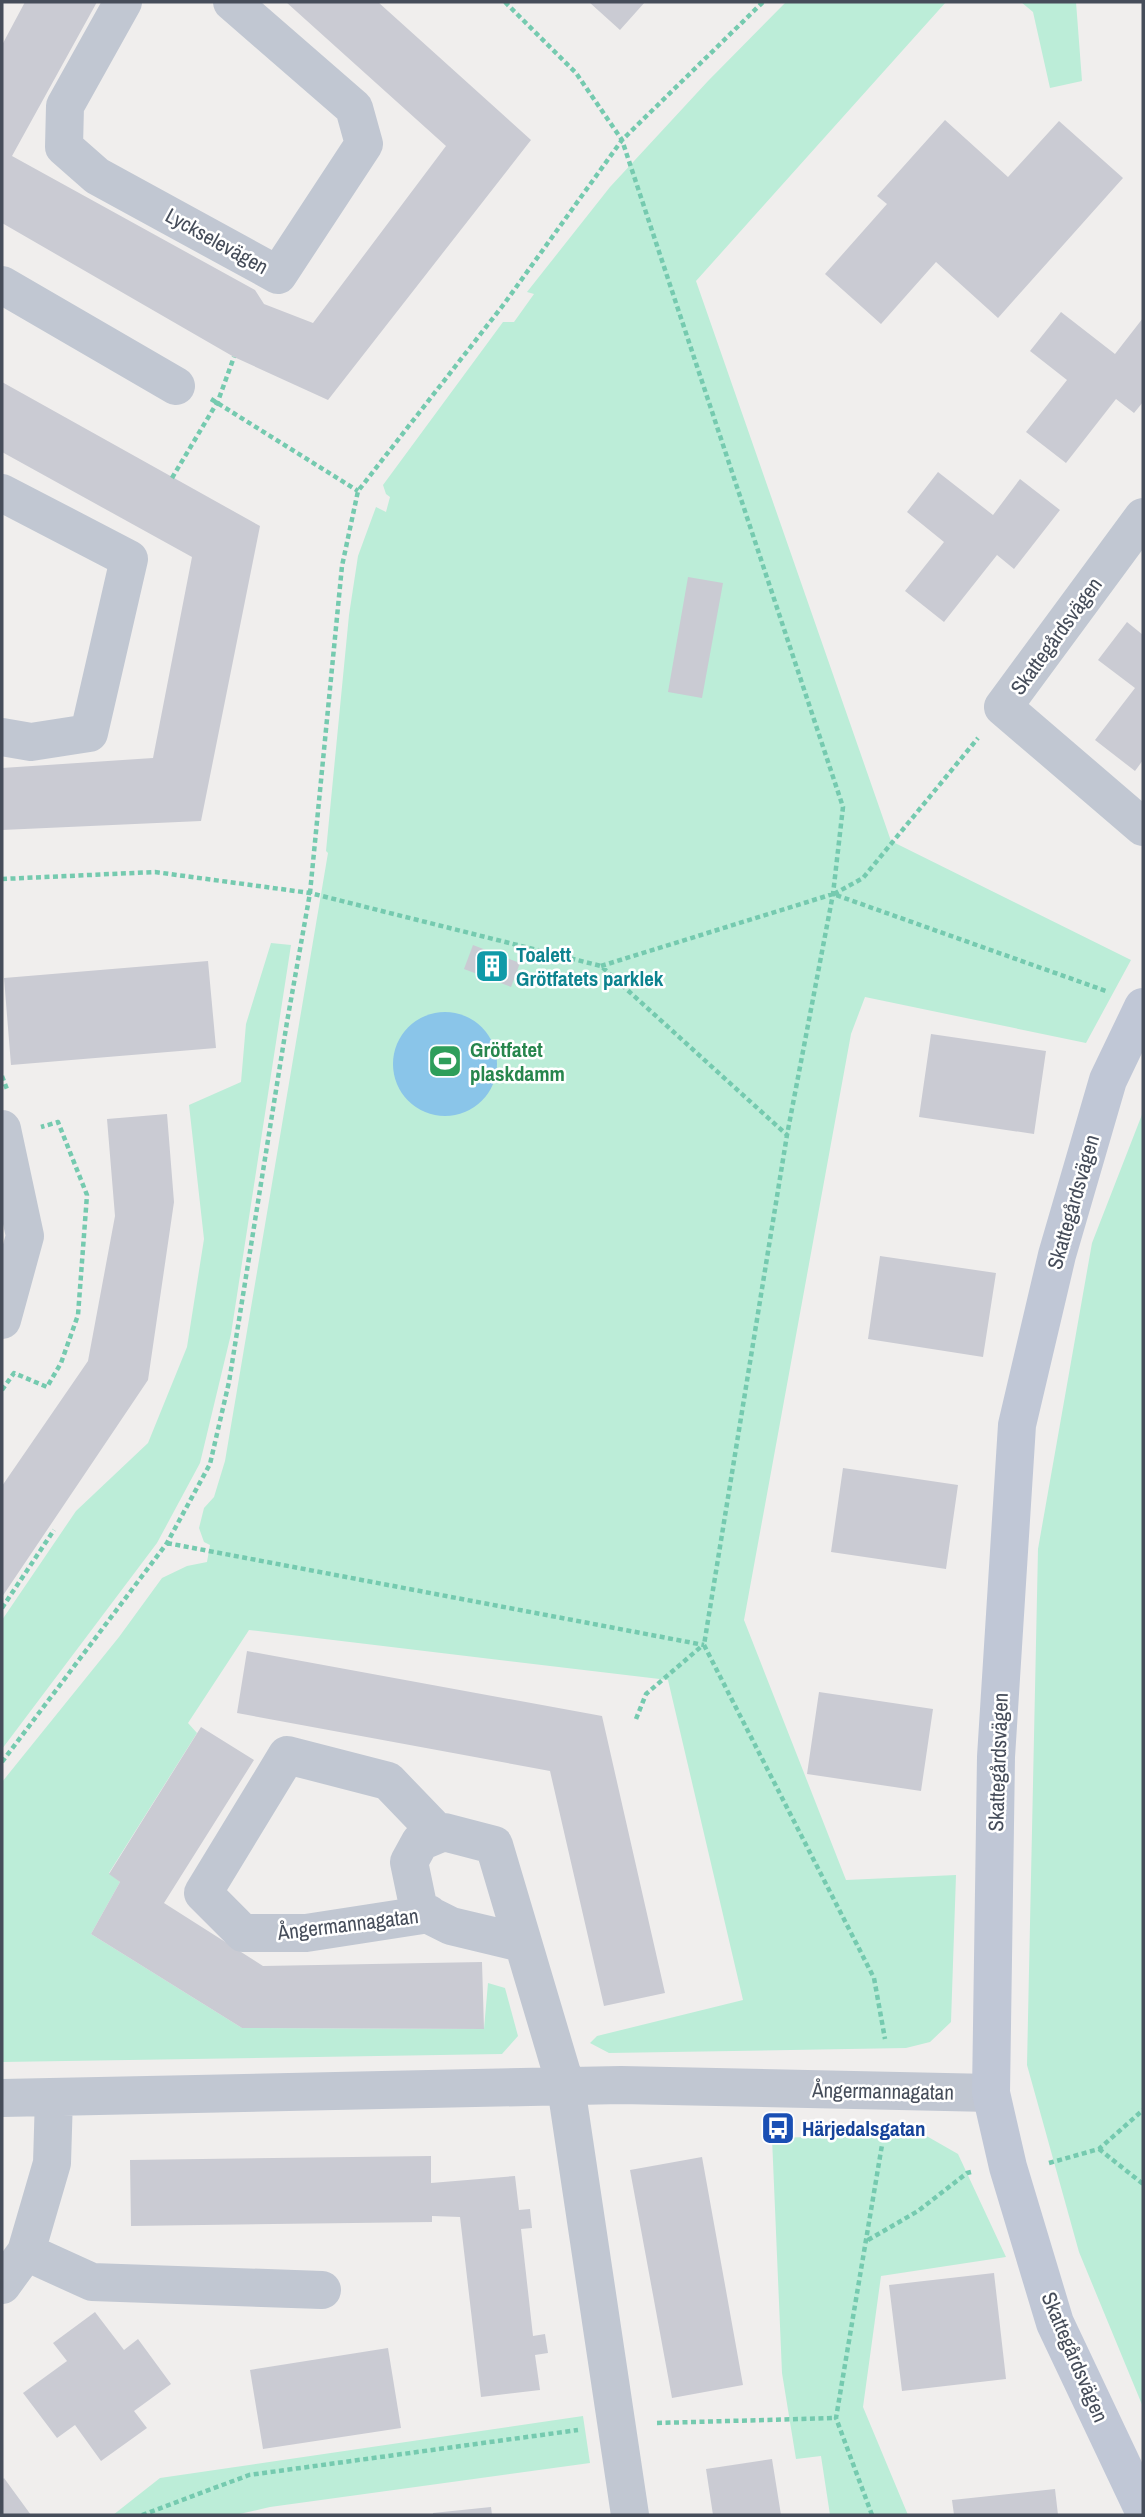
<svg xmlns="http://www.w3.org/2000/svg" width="1145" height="2517" font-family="'Archivo Narrow',sans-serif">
	<rect width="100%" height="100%" fill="#f0eeed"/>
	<path fill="#bcedd8" d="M786,2H946L696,281L891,841L1131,960L1086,1043L865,997L851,1034L744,1620L846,1880L956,1875L951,2022L930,2042L906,2048L609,2053L590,2043L597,2036L743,2000L668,1680L249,1630L188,1723L197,1733L109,1873L120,1882L91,1934L242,2028L484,2029L488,1983L505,1988L518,2036L502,2054L2,2062V1782L119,1637L162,1578L187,1566L207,1562L210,1545L204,1542L199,1528L204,1508L214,1497L225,1461L328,853L326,851L349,615L358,556L376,507L386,512L390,497L386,494L383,485L503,322H514L534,294L527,292L610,187L708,81Z
		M1021,2H1076L1082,81L1050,88L1033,12Z
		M271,943L291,945L231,1334L200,1463L157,1543L2,1749V1620L76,1511L148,1443L187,1347L204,1239L189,1105L241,1082L246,1024Z
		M1143,1112V2407L1079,2252L1027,2065L1038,1549L1092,1243Z
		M923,2134L958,2154L1006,2257L881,2276L863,2407L908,2515H830L821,2456L796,2459L782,2373L772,2138Z
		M583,2416L590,2463L270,2507L235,2515H113L160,2478Z"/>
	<path fill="#8ac5e9" d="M393 1064a52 52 0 1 1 104 0a52 52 0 1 1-104 0Z"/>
	<path fill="#cacbd3" d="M25,2H97L12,156L255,290L264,304L313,323L446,146L286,2H378L531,140L328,400L234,357L2,223V45Z
		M589,2H645L620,30Z
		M945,120L1008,177L1059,121L1123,178L998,318L936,262L881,324L825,274L887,204L877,196Z
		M1061,312L1115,354L1143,318V402L1134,413L1116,399L1066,463L1026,432L1067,380L1030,351Z
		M2,382L260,526L201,821L2,830V768L153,758L192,557L2,452Z
		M938,472L993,515L1020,479L1060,510L1014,569L997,555L944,622L905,591L944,542L907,512Z
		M688,577L723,583L702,698L668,692Z
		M1127,622L1143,635V760L1135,771L1095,740L1135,688L1098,660Z
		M473,945L520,963L511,987L464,969Z
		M208,961L216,1048L11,1065L4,978Z
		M931,1034L1046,1051L1034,1134L919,1117Z
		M167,1114L174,1202L148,1380L2,1597V1486L88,1361L115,1216L107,1119Z
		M880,1256L996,1273L983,1357L868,1339Z
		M843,1468L958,1485L946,1569L831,1552Z
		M247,1651L602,1716L665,1993L604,2006L550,1771L237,1713Z
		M819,1692L933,1709L921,1791L807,1774Z
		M201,1727L254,1760L164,1903L263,1966L482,1962L484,2029L242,2028L91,1934L120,1882L109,1874Z
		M431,2156V2183L515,2176L519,2210L530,2209L532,2228L521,2229L533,2336L545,2334L548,2353L535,2355L540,2390L481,2397L460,2217L432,2216V2222L131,2226L130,2160Z
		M702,2157L743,2385L672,2398L630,2170Z
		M994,2273L1006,2379L902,2391L889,2285Z
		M95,2312L124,2350L138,2339L171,2384L134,2411L147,2428L101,2461L75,2425L57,2438L23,2393L67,2361L53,2343Z
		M388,2348L401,2428L263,2449L250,2370Z
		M772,2459L781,2515H713L706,2469Z
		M4,2478L31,2515H2V2480Z
		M1055,2489L1058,2515H954L952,2500Z
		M491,2507L492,2515H433V2513Z"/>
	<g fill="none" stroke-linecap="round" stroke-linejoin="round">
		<path stroke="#75caaf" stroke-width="4.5" stroke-dasharray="5 3.5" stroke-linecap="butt" d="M505,2L576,73L622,140L843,807L833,894L787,1135L704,1645L874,1978L885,2039
			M211,399L358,491
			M172,478L218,401L234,357
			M2,879L155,872L310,893L601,966L787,1135
			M834,894L863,878L978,738
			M601,966L833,894L1106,991
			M2,1076L8,1092
			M2,1390L14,1373L47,1387L61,1363L78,1315L87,1195L58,1122L41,1127
			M167,1543L704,1645
			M2,1608L54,1530
			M636,1719L646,1694L703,1645
			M2,1762L167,1543L210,1464L229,1382L287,1022L310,893L342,566L358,491L504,304L622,140L763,2
			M1099,2149L1143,2184
			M1049,2163L1099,2149L1143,2110
			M868,2240L918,2211L967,2173L971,2172
			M657,2423L836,2418
			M142,2515L249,2475L578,2430
			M872,2515L836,2418L882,2145"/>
		<path stroke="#c1c7d2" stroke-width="38" d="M123,2L65,106L64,147L97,176L278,275L364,144L354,108L232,2
			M2,285L176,386
			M2,493L129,559L89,733L31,742L2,737
			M1143,517L1003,707L1143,827
			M2,1129L25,1236L2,1320
			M429,1914L306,1933H243L203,1893L287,1755L388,1781L439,1834
			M522,1943L451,1926L419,1910L409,1862L420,1842L444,1832L494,1845L566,2087L630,2515
			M2,2098L621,2085L991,2093
			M26,2252L92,2282L322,2290
			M2,2285L26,2252L52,2163L54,2097"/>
		<path stroke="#c0c7d6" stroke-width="38" d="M1143,1007L1108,1080L1057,1255L1017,1425L996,1757L991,2093L1008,2167L1055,2323L1143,2509"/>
	</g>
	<defs>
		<g id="building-square" transform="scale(1.75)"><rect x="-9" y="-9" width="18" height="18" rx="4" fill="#0f9aa8" stroke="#fff"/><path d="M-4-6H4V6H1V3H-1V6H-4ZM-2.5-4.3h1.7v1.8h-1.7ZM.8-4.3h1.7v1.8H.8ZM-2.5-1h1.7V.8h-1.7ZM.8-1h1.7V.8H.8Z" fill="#fff"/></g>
		<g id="stadium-square" transform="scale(1.75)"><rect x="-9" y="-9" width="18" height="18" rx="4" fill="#2e9e5b" stroke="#fff"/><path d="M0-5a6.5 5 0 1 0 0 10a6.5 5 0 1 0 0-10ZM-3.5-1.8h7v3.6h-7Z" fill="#fff"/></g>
		<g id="bus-square" transform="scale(1.75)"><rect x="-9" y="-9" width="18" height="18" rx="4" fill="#1a4fb4" stroke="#fff"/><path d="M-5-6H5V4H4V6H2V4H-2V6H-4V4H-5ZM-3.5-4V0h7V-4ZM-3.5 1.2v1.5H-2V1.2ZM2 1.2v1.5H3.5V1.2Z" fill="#fff"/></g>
	</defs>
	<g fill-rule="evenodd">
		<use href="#building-square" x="492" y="966"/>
		<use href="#stadium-square" x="445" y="1061"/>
		<use href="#bus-square" x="778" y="2128"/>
	</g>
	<g text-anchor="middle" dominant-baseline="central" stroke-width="5" stroke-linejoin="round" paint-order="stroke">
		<g font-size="21" fill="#464d5a" stroke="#fff">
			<text transform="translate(217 241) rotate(29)">Lyckselevägen</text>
			<text transform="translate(1056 636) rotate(-54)">Skattegårdsvägen</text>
			<text transform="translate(1073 1202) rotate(-74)">Skattegårdsvägen</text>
			<text transform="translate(998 1762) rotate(-88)">Skattegårdsvägen</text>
			<text transform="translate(348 1924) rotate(-7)">Ångermannagatan</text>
			<text transform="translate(883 2091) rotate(1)">Ångermannagatan</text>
			<text transform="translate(1075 2357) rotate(67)">Skattegårdsvägen</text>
		</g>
		<g font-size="21" font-weight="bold" fill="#0d838f" stroke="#fff" text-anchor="start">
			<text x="516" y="954">Toalett<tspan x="516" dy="24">Grötfatets parklek</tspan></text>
		</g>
		<g font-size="21" font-weight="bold" fill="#27864d" stroke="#fff" text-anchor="start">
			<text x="470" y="1049">Grötfatet<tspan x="470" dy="24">plaskdamm</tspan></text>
		</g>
		<g font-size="21" font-weight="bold" fill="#164399" stroke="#fff" text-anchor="start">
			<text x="802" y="2128">Härjedalsgatan</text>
		</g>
	</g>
	<rect width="1145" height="2517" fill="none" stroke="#464d5a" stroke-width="7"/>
</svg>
